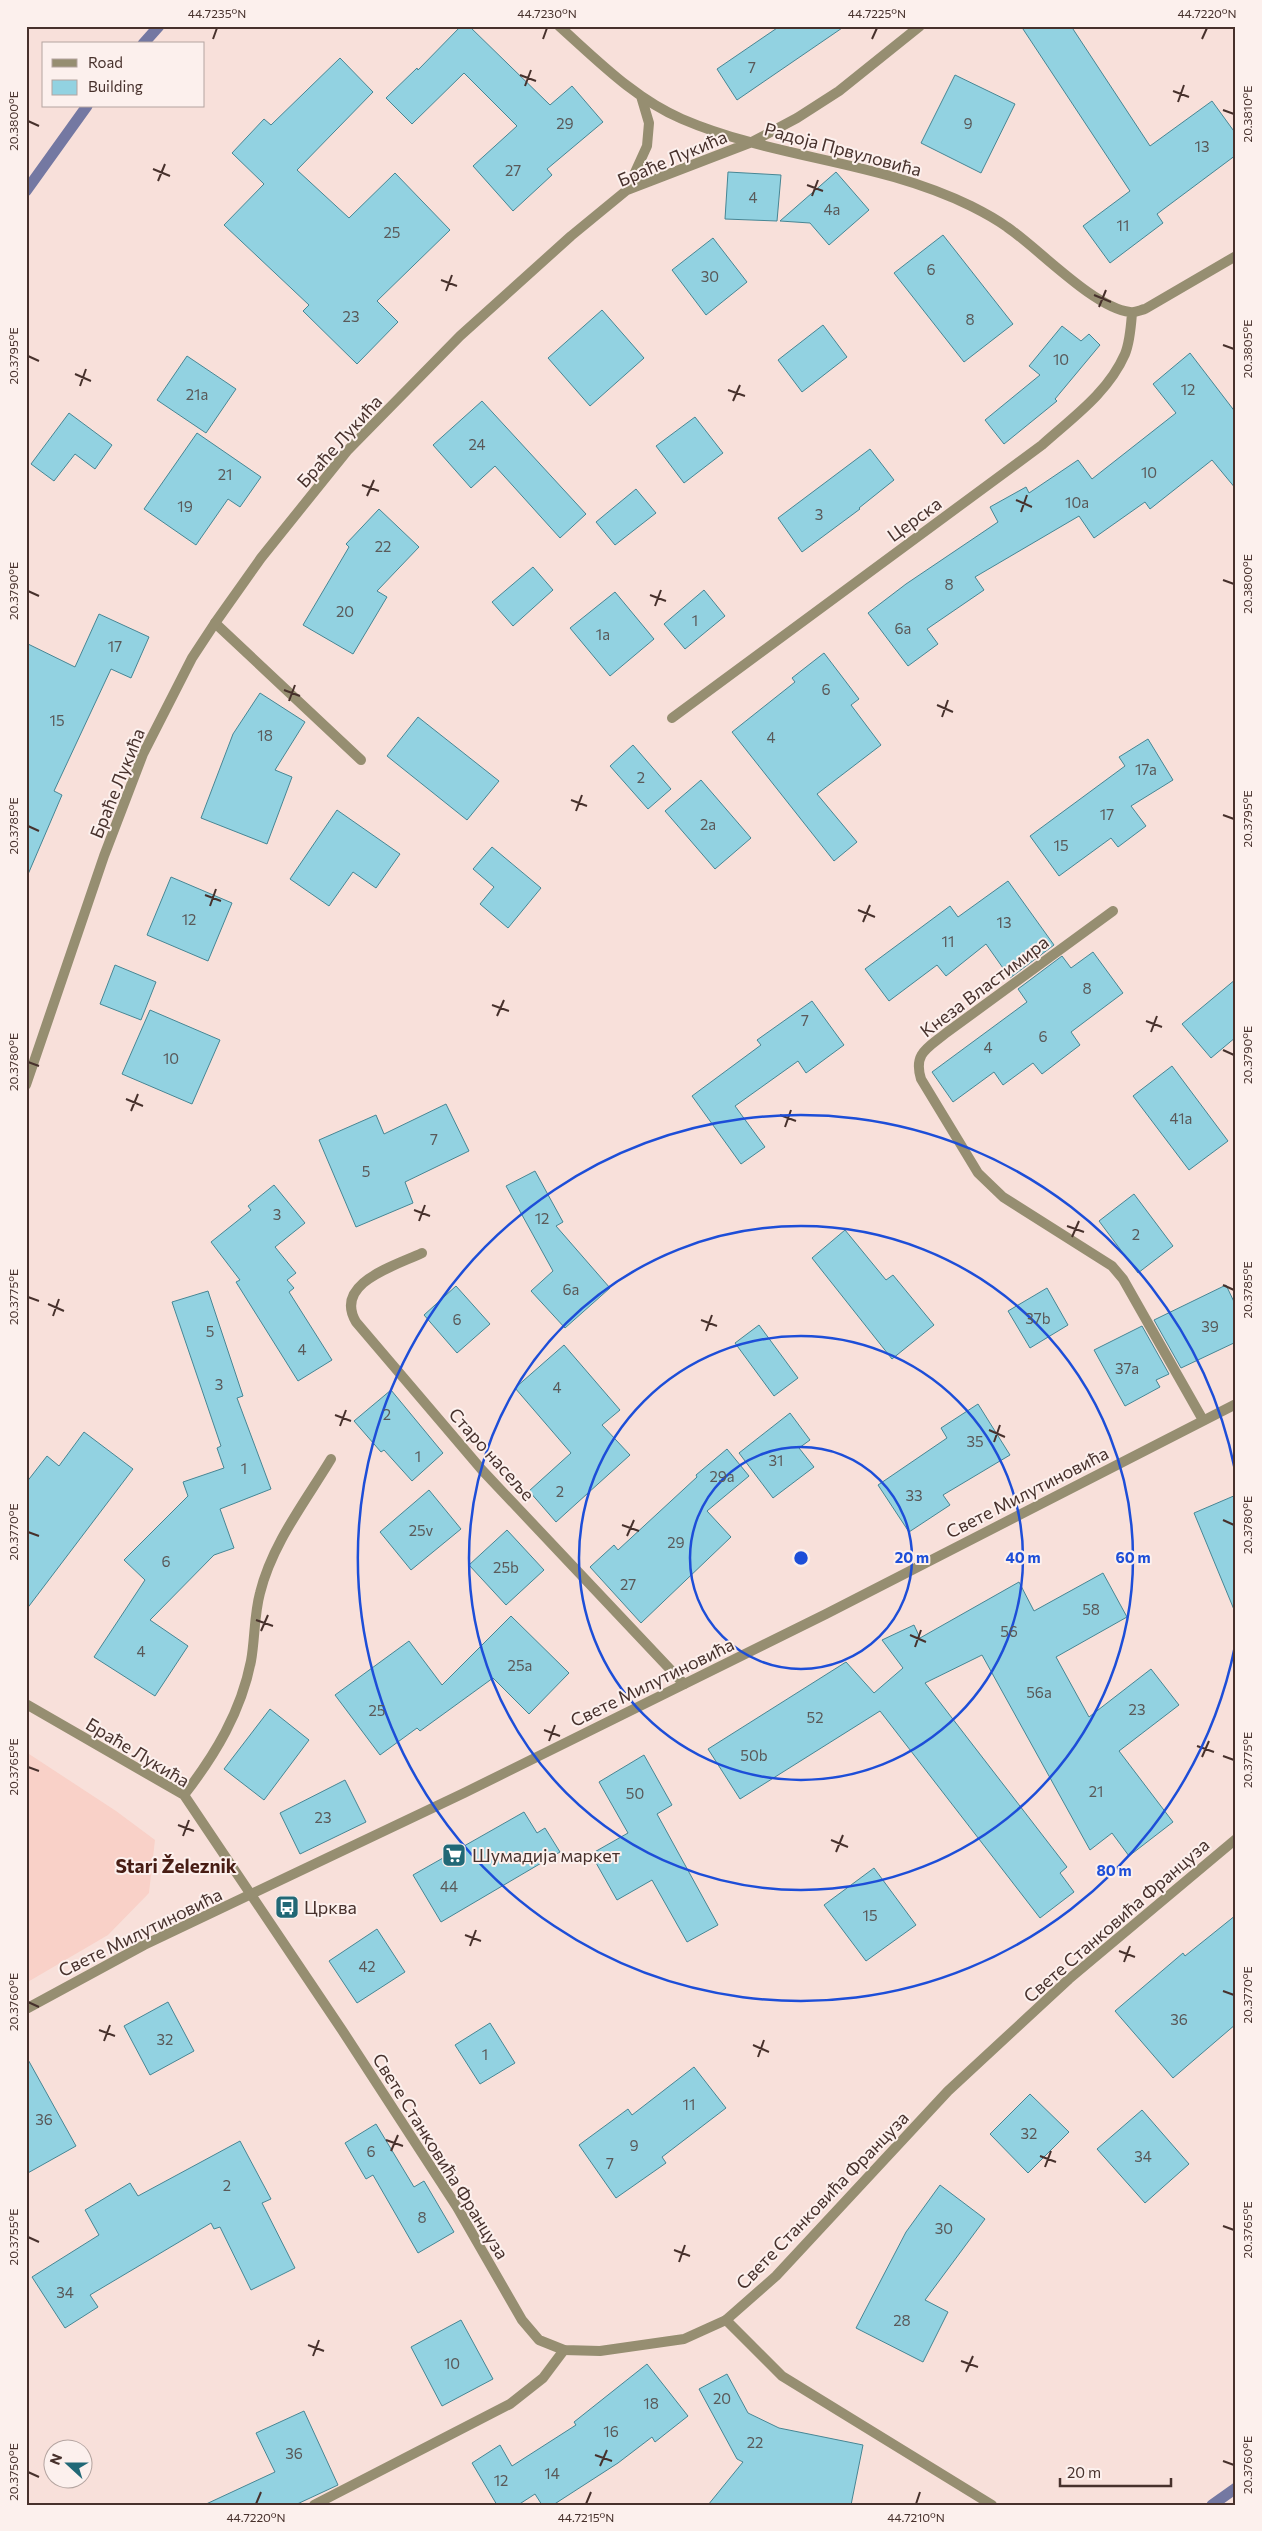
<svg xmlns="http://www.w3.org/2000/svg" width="1262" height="2531" font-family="Commissioner,sans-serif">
	<rect width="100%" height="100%" fill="#f8e0da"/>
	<path fill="#f9d1c8" d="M26,1752L116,1811L155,1840L149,1893L108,1935L26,1983Z"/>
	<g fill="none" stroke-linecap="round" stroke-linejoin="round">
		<path stroke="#7478a2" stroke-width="11" d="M143,44L159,26
			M26,191L87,106
			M1212,2505L1236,2488"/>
	</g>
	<path fill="#92d2e1" stroke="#478694" d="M461,26H469L550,105L572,86L603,122L547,169L552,175L513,211L473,166L517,126L464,73L412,124L386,98L417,68L418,70Z
		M780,26H845L737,100L717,69Z
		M1021,26H1071L1150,146L1212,101L1236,134V155L1157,214L1163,223L1110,263L1083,226L1130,191Z
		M340,58L373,92L297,170L349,218L395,173L450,230L377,301L398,322L357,364L303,311L309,305L224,225L264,184L232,153L264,119L271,125Z
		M955,75L1015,104L981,173L921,143Z
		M728,172L781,175L777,221L725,219Z
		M836,172L869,210L829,245L810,223L780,221Z
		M943,235L1013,324L964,362L894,273Z
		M713,238L747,282L706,315L672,270Z
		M602,310L644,358L590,406L548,358Z
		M823,325L847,357L802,392L778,360Z
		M1062,326L1081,341L1089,334L1100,345L1055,399L1057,401L1004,444L985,420L1040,375L1029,366Z
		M1190,353L1236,413V489L1212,460L1150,509L1145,502L1094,538L1079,516L975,577L984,590L927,629L938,644L908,666L868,613L906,584L998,522L990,507L1026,487L1029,493L1078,460L1092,479L1176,413L1153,384Z
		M187,356L236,389L206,433L157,400Z
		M482,401L586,514L560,538L495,466L471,488L433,445Z
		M69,413L112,445L95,469L75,454L54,481L31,464Z
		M695,417L723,453L684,483L656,446Z
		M197,433L261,477L240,507L228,499L196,545L144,509Z
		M870,449L894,480L859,508L860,509L802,552L778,518Z
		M636,489L656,513L615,545L596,522Z
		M379,509L419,547L377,591L387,597L353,654L303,625L349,547L346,544Z
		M533,567L553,590L513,626L492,602Z
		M704,590L725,616L685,649L664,624Z
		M615,592L654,639L610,676L570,628Z
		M99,614L149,637L131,678L111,669L54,791L62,795L26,879V643L75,667Z
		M824,653L859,699L851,705L881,745L817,794L857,842L834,861L732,732L795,682L792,678Z
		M260,693L305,722L275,770L292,777L267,844L201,818L233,734Z
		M418,717L499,781L467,820L387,756Z
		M1148,739L1173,780L1131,806L1146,826L1118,847L1111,838L1059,876L1030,836L1125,766L1119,757Z
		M633,745L671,789L648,809L610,766Z
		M701,780L751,838L715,869L665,811Z
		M337,810L400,854L376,888L353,872L329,906L290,879Z
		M492,847L541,888L508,928L480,904L494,887L473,869Z
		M171,877L232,903L208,961L147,935Z
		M1008,881L1054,945L1010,978L986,944L946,976L937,965L889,1001L865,969L950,906L958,917Z
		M1093,952L1123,993L1071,1032L1080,1045L1042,1074L1033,1063L1003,1085L994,1072L953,1102L932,1072L1027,1002L1018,989L1062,956L1071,968Z
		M115,965L156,982L141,1020L100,1004Z
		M1236,979V1037L1211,1058L1182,1024Z
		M812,1001L844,1045L806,1073L798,1061L735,1106L765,1147L741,1164L692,1096L761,1045L757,1040Z
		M150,1010L220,1040L192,1104L122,1074Z
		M1172,1066L1228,1141L1189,1170L1133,1096Z
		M446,1104L469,1151L405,1182L413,1203L356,1227L319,1140L376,1115L384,1134Z
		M535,1171L563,1222L556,1226L610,1288L565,1328L531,1291L553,1271L506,1186Z
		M274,1185L305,1223L275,1247L296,1273L287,1280L294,1288L289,1292L332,1360L298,1381L236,1282L240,1280L211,1242L251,1210L248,1206Z
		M1134,1194L1173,1246L1138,1273L1099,1221Z
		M845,1230L886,1280L893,1275L934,1325L892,1359L812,1258Z
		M1226,1285L1236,1306V1342L1181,1368L1154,1320Z
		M456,1286L490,1324L457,1353L424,1315Z
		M1047,1288L1068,1325L1030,1348L1008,1311Z
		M208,1291L243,1396L237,1398L271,1489L220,1509L234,1548L214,1555L150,1620L188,1646L155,1696L94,1657L145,1580L124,1560L188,1496L183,1482L224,1468L217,1448L221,1446L172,1302Z
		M759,1325L798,1378L774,1396L735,1343Z
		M1142,1326L1169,1374L1156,1380L1160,1387L1125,1406L1094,1350Z
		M564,1345L620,1410L602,1425L630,1455L556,1522L529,1491L571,1453L515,1388Z
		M391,1390L443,1453L412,1481L384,1450L381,1452L354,1421Z
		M978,1404L1010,1455L943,1495L950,1505L909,1532L878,1485L947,1438L941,1428Z
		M790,1413L810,1440L799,1448L814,1467L773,1498L739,1453Z
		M84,1432L133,1469L26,1610V1483L47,1456L59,1466Z
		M727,1449L749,1476L707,1511L731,1537L641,1623L590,1567L614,1545L618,1550L697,1477L696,1475Z
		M429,1490L461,1529L411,1570L380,1532Z
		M1236,1495V1612H1235L1194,1513Z
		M507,1530L544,1570L506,1605L469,1565Z
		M1103,1573L1127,1617L1056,1657L1089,1717L1151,1669L1179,1705L1119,1751L1173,1822L1129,1856L1112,1833L1090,1850L982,1655L925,1683L1067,1867L1060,1873L1074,1892L1040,1918L880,1711L740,1799L708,1749L846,1662L874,1693L903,1668L882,1640L914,1625L920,1638L1019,1582L1034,1611Z
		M511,1616L569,1673L529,1714L493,1678L420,1731L417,1728L380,1755L335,1695L409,1641L442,1685Z
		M270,1709L309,1740L264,1800L224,1769Z
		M644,1755L672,1805L657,1814L718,1925L687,1942L652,1880L617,1900L591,1854L628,1833L599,1782Z
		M345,1780L366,1822L300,1854L280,1813Z
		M524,1812L537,1833L545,1828L560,1852L441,1922L413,1875Z
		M874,1868L916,1925L866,1961L824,1905Z
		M1236,1915V2024L1173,2078L1115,2011L1183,1953L1185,1956Z
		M377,1929L405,1972L357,2003L329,1961Z
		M168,2002L194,2051L150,2075L124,2026Z
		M490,2023L515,2063L480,2084L455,2045Z
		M26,2056L76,2146L26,2174Z
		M694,2067L726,2108L662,2157L666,2163L616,2198L579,2145L628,2109L632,2115Z
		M1030,2094L1069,2132L1028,2173L990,2134Z
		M1142,2110L1189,2164L1145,2203L1097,2149Z
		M376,2124L414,2187L424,2181L454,2232L418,2253L373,2175L366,2179L345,2143Z
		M240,2141L271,2199L262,2203L295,2268L251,2290L220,2227L214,2229L211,2223L90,2295L98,2307L65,2328L32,2277L99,2235L85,2210L130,2183L138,2196Z
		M940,2185L985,2219L925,2300L948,2312L923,2362L856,2328L906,2232Z
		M461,2320L493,2379L442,2406L411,2347Z
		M647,2364L688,2416L655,2442L652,2437L618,2463L553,2505H542L535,2494L518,2505H497L472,2463L500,2445L512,2466L576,2425L574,2422Z
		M727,2374L748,2413L779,2428L863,2445L851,2505H708L743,2462L737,2459L699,2389Z
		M304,2411L338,2485L295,2505H204L275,2472L256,2433Z"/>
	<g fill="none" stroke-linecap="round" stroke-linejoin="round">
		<path stroke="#968e71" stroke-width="10" d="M215,623L361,760
			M726,2320L782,2376L992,2505
			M314,2505L510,2404L543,2378L564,2350"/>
		<path stroke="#968e71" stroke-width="10" d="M559,26C597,60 635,99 682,119C775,159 878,160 971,206C983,212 996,219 1007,227C1038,248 1094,308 1130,312C1135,313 1140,310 1145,309L1236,256
			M627,190L647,146L649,123L641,96
			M672,718L1042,445C1072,418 1108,393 1125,354C1130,342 1131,326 1132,313
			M1113,911L946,1033C928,1048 913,1053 921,1079L978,1173L1003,1197L1112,1266L1123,1279L1203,1420
			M26,1085L104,856L143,754L192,658L215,623L261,558L347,451L460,336L571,236L627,190L752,142L797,118L839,91L920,26
			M422,1253C395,1266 333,1283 356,1322L482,1470L684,1684
			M26,1704L184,1795L342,2030L457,2207L522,2320L539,2340L564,2350L600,2351L684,2339L726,2320L776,2276L948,2091L1069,1979L1236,1839
			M184,1795C215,1755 241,1712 251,1661C255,1639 254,1615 260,1593C272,1544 305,1502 331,1459"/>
		<path stroke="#968e71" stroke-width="10" d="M26,2009L144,1945L464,1793L826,1614L1236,1404"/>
	</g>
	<path fill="none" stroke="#47312c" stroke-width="2" d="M213,39L217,28M543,39L547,28M872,39L877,28M1202,39L1207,28M520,75L536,81M525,86L531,70M1173,91L1189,97M1178,102L1184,85M1223,110L1234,114M28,121L39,126M153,169L170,176M158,181L165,164M807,185L823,191M812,196L818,180M441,280L457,286M446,291L452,275M1094,295L1111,302M1099,307L1106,290M1223,345L1234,349M28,356L39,361M75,374L91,381M80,386L86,369M728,390L745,396M733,401L740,385M362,485L379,491M367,496L374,480M1016,500L1032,507M1021,512L1027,495M1223,580L1234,584M28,591L39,596M650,595L666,601M655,606L661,590M284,690L300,696M289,701L295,685M937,705L953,712M942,717L948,700M571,800L587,806M576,811L582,795M1223,815L1234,819M28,826L39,831M205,895L221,901M210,906L216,889M858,910L875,917M863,922L870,905M492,1005L509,1011M497,1016L504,1000M1146,1021L1162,1027M1151,1032L1157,1016M1223,1050L1234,1055M28,1062L39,1066M126,1099L143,1106M131,1111L138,1094M780,1115L796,1121M785,1127L791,1110M414,1210L430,1216M419,1221L425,1205M1067,1226L1084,1232M1072,1237L1079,1221M1223,1285L1234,1290M28,1297L39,1301M48,1304L64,1311M53,1316L59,1299M701,1320L717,1326M706,1331L712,1315M335,1415L351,1421M340,1426L346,1410M989,1430L1005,1437M994,1442L1000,1425M1223,1520L1234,1525M622,1525L639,1531M28,1532L39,1536M627,1536L634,1520M256,1620L273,1626M261,1631L268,1615M910,1635L926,1642M915,1647L921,1630M544,1730L560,1736M549,1741L555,1725M1197,1746L1214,1752M1223,1756L1234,1760M1202,1757L1209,1741M28,1767L39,1771M178,1825L194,1831M183,1836L189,1820M831,1840L848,1847M836,1852L843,1835M465,1935L481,1941M470,1946L476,1930M1119,1951L1135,1957M1124,1962L1130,1946M1223,1991L1234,1995M28,2002L39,2007M99,2030L115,2036M104,2041L110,2025M753,2045L769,2052M758,2057L764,2040M386,2140L403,2146M391,2151L398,2135M1040,2156L1056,2162M1045,2167L1051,2151M1223,2226L1234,2230M28,2237L39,2242M674,2250L690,2256M679,2262L685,2245M308,2345L324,2351M313,2356L319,2340M961,2361L978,2367M966,2372L973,2356M595,2455L612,2461M1223,2461L1234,2465M600,2466L607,2450M28,2472L39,2477M256,2504L261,2492M586,2504L591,2492M916,2504L920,2492"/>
	<g fill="none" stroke="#1d4ed8" stroke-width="2.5">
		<circle cx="801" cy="1558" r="111"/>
		<circle cx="801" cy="1558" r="222"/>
		<circle cx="801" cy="1558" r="332"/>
		<path d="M1235 1646A443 443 0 1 1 1235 1470"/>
	</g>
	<defs>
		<g id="supermarket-square" transform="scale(1.25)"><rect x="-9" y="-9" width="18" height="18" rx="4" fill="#216876" stroke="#fcf0ed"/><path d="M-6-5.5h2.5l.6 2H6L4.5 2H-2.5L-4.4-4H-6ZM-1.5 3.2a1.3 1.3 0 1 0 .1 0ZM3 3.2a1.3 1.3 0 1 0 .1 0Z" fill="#fff"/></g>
		<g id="bus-square" transform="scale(1.25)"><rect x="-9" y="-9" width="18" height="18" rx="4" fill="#216876" stroke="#fcf0ed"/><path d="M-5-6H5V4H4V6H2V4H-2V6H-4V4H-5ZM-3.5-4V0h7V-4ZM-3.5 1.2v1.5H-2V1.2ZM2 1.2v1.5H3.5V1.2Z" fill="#fff"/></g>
	</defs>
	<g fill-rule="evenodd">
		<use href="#supermarket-square" x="454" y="1855"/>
		<use href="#bus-square" x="287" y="1907"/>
	</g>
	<g text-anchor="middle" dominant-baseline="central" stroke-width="4" stroke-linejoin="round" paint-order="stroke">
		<g font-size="15" fill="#5a5959">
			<text x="752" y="67">7</text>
			<text x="565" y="123">29</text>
			<text x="968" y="123">9</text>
			<text x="1202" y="146">13</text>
			<text x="513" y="170">27</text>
			<text x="753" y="197">4</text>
			<text x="832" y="209">4a</text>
			<text x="1123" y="225">11</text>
			<text x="392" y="232">25</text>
			<text x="931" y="269">6</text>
			<text x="710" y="276">30</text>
			<text x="351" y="316">23</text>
			<text x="970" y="319">8</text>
			<text x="1061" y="359">10</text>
			<text x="1188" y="389">12</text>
			<text x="197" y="394">21a</text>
			<text x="477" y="444">24</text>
			<text x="1149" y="472">10</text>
			<text x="225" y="474">21</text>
			<text x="1077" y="502">10a</text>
			<text x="185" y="506">19</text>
			<text x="819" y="514">3</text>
			<text x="383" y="546">22</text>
			<text x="949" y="584">8</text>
			<text x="345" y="611">20</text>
			<text x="695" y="620">1</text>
			<text x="903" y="628">6a</text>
			<text x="603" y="634">1a</text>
			<text x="115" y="646">17</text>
			<text x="826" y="689">6</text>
			<text x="57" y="720">15</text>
			<text x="265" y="735">18</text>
			<text x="771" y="737">4</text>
			<text x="1146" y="769">17a</text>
			<text x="641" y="777">2</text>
			<text x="1107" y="814">17</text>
			<text x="708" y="824">2a</text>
			<text x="1061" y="845">15</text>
			<text x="189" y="919">12</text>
			<text x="1004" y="922">13</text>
			<text x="948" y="941">11</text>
			<text x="1087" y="988">8</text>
			<text x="805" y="1020">7</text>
			<text x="1043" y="1036">6</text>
			<text x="988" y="1047">4</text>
			<text x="171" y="1058">10</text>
			<text x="1181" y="1118">41a</text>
			<text x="434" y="1139">7</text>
			<text x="366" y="1171">5</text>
			<text x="277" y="1214">3</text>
			<text x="542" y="1218">12</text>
			<text x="1136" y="1234">2</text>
			<text x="571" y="1289">6a</text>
			<text x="1038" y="1318">37b</text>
			<text x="457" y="1319">6</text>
			<text x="1210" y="1326">39</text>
			<text x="210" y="1331">5</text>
			<text x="302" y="1349">4</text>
			<text x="1127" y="1368">37a</text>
			<text x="219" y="1384">3</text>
			<text x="557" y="1387">4</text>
			<text x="387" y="1414">2</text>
			<text x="975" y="1441">35</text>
			<text x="418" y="1456">1</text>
			<text x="776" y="1460">31</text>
			<text x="244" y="1468">1</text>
			<text x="722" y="1476">29a</text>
			<text x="560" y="1491">2</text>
			<text x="914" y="1495">33</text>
			<text x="421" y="1530">25v</text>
			<text x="676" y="1542">29</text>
			<text x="166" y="1561">6</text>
			<text x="506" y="1567">25b</text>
			<text x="628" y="1584">27</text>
			<text x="1091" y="1609">58</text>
			<text x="1009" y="1631">56</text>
			<text x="141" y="1651">4</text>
			<text x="520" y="1665">25a</text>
			<text x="1039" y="1692">56a</text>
			<text x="1137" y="1709">23</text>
			<text x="377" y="1710">25</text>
			<text x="815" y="1717">52</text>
			<text x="754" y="1755">50b</text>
			<text x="1096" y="1791">21</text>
			<text x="635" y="1793">50</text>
			<text x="323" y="1817">23</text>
			<text x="449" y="1886">44</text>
			<text x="870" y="1915">15</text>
			<text x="367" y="1966">42</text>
			<text x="1179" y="2019">36</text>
			<text x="165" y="2039">32</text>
			<text x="485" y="2054">1</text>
			<text x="689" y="2104">11</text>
			<text x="44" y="2119">36</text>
			<text x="1029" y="2133">32</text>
			<text x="634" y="2145">9</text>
			<text x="371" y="2151">6</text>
			<text x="1143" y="2156">34</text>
			<text x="610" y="2163">7</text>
			<text x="227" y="2185">2</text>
			<text x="422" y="2217">8</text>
			<text x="944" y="2228">30</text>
			<text x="65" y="2292">34</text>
			<text x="902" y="2320">28</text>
			<text x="452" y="2363">10</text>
			<text x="722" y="2398">20</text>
			<text x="651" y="2403">18</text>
			<text x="611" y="2431">16</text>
			<text x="755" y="2442">22</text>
			<text x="294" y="2453">36</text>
			<text x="552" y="2473">14</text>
			<text x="501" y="2480">12</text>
		</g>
		<g font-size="18" fill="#47312c" stroke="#fcf0ed">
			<text transform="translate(843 149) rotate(15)">Радоја Првуловића</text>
			<text transform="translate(672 158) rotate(-23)">Браће Лукића</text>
			<text transform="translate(339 441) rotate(-48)">Браће Лукића</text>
			<text transform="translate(914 519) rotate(-36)">Церска</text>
			<text transform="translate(117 783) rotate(-68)">Браће Лукића</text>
			<text transform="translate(984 986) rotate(-37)">Кнеза Властимира</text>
			<text transform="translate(492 1454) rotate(48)">Старо насеље</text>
			<text transform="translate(1027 1492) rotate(-27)">Свете Милутиновића</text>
			<text transform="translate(652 1682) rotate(-26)">Свете Милутиновића</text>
			<text transform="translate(138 1752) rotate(31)">Браће Лукића</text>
			<text transform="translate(1116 1920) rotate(-41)">Свете Станковића Француза</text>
			<text transform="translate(140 1932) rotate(-26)">Свете Милутиновића</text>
			<text transform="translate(441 2156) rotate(58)">Свете Станковића Француза</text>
			<text transform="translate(822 2200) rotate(-46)">Свете Станковића Француза</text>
		</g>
		<g font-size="18" fill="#47312c" stroke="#fcf0ed" text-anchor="start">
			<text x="472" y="1855">Шумадија маркет</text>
			<text x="304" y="1907">Црква</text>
		</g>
		<g font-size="19" font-weight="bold" fill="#481d14" stroke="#fcf0ed">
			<text x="176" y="1865">Stari Železnik</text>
		</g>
	</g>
	<circle cx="801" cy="1558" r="8" fill="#1d4ed8" stroke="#fcf0ed" stroke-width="2.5"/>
	<g font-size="15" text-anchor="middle" font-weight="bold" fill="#1d4ed8" stroke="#fcf0ed" stroke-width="4" stroke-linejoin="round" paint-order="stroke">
		<text x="912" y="1563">20 m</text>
		<text x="1023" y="1563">40 m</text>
		<text x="1133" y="1563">60 m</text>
		<text x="1114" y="1876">80 m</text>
	</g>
	<rect width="1262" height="2531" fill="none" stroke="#fcf0ed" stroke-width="55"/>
	<rect x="42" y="42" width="162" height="65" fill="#fcf0ed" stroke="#b4a4a0"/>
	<rect x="52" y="59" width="25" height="8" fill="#968e71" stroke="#b4a4a0"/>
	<text x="88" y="68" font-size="15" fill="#47312c">Road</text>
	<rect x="52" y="80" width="25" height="15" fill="#92d2e1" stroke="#b4a4a0"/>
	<text x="88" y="92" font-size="15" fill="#47312c">Building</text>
	<g transform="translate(68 2464) rotate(291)"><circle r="24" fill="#fcf0ed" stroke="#b4a4a0"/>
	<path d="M0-4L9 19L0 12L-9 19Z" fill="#216876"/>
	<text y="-8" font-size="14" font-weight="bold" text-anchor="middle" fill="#47312c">N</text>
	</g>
	<path d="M1060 2478v8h111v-8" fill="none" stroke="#47312c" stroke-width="2.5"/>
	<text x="1067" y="2478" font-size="15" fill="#47312c" stroke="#fcf0ed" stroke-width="4" paint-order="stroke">20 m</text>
	<rect x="28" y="28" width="1206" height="2476" fill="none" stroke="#47312c" stroke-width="2"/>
	<g font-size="12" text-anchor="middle" fill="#47312c">
		<text x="217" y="18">44.7235°N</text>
		<text x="547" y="18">44.7230°N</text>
		<text x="877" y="18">44.7225°N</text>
		<text x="1207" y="18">44.7220°N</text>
		<text transform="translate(1248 114) rotate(-90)" y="4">20.3810°E</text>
		<text transform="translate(14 121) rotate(-90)" y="4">20.3800°E</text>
		<text transform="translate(1248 349) rotate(-90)" y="4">20.3805°E</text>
		<text transform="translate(14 356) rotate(-90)" y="4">20.3795°E</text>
		<text transform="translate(1248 584) rotate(-90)" y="4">20.3800°E</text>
		<text transform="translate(14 591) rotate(-90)" y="4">20.3790°E</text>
		<text transform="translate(1248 819) rotate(-90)" y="4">20.3795°E</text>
		<text transform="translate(14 826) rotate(-90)" y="4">20.3785°E</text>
		<text transform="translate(1248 1055) rotate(-90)" y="4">20.3790°E</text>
		<text transform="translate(14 1062) rotate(-90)" y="4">20.3780°E</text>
		<text transform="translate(1248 1290) rotate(-90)" y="4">20.3785°E</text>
		<text transform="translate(14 1297) rotate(-90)" y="4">20.3775°E</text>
		<text transform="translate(1248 1525) rotate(-90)" y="4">20.3780°E</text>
		<text transform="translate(14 1532) rotate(-90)" y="4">20.3770°E</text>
		<text transform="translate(1248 1760) rotate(-90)" y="4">20.3775°E</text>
		<text transform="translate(14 1767) rotate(-90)" y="4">20.3765°E</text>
		<text transform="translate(1248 1995) rotate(-90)" y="4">20.3770°E</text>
		<text transform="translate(14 2002) rotate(-90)" y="4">20.3760°E</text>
		<text transform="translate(1248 2230) rotate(-90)" y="4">20.3765°E</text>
		<text transform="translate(14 2237) rotate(-90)" y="4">20.3755°E</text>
		<text transform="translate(1248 2465) rotate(-90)" y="4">20.3760°E</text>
		<text transform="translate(14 2472) rotate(-90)" y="4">20.3750°E</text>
		<text x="256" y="2522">44.7220°N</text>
		<text x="586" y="2522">44.7215°N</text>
		<text x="916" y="2522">44.7210°N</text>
	</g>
</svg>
